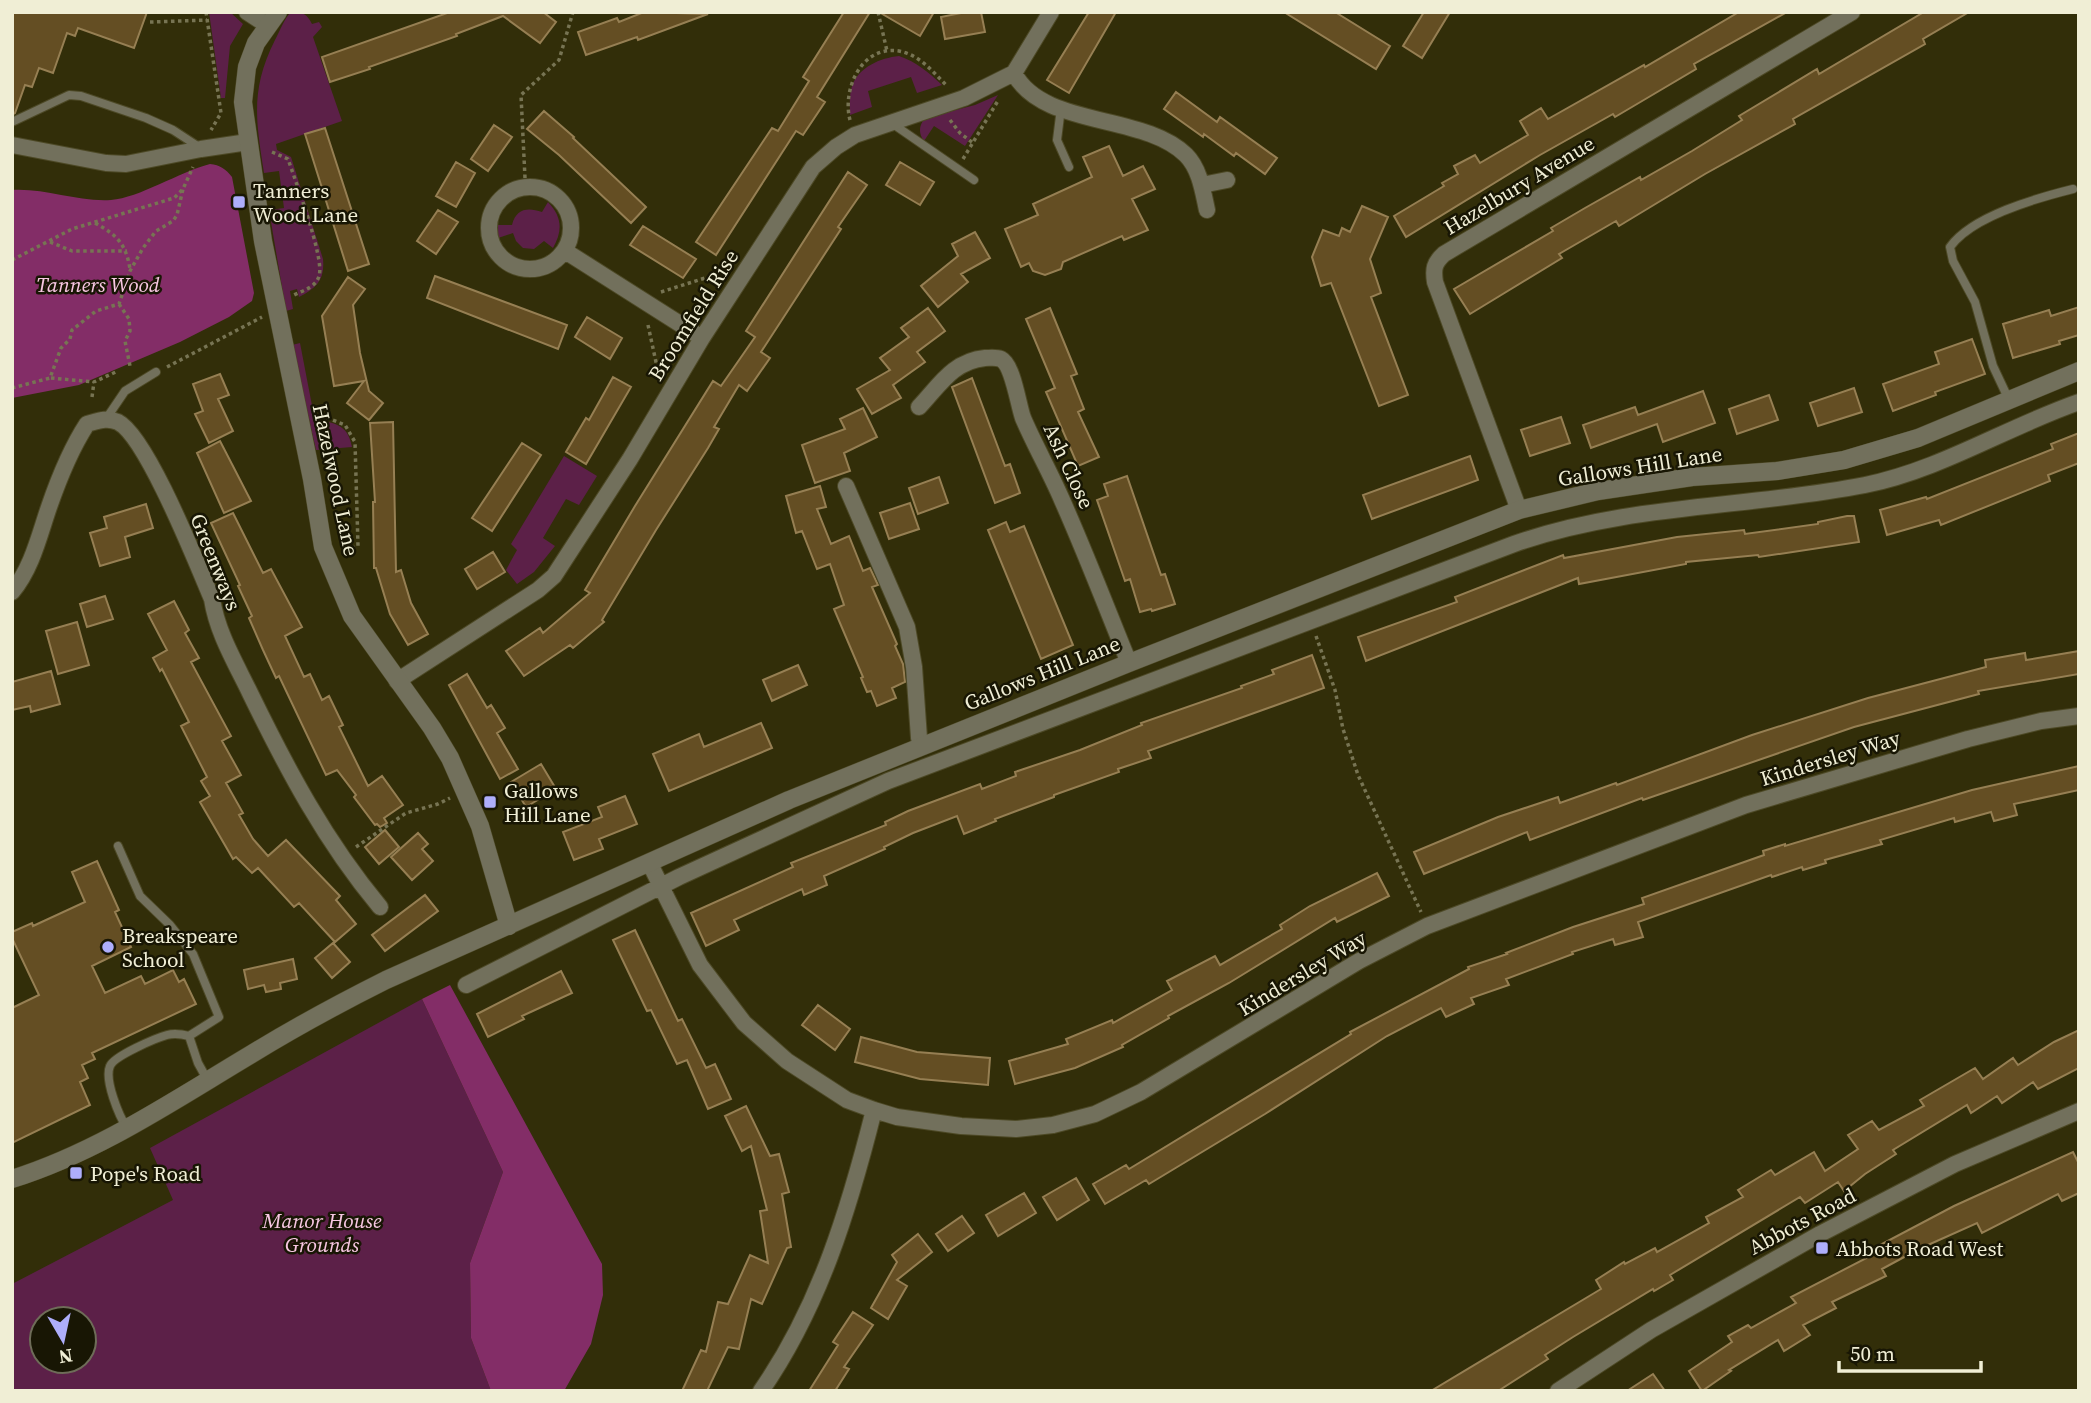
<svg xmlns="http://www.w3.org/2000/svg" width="2091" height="1403" font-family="'Source Serif 4',serif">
	<rect width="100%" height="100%" fill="#322e09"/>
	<path fill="#5c2048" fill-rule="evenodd" d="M209,12H230L243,24L230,46L225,98H221Z
		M291,12C303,12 307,14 312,24L319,22L322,27L313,37L342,121L276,144L277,150L291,157L323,259C325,279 317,288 299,297L297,289L290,291L293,309L286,311L269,210L284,208L279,171L264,173C256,121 250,90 275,40C280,31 284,19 291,12Z
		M899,56C917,62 928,72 942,85L917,93L911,77L868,91L872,107L850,115C850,107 849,95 852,86C859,67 880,58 899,56Z
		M998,95L965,146L934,126L924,141C918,133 919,125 925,118L975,105Z
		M548,202C562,217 563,230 553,248L544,241L534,249L523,248L516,241L513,233L498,238L497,225H512C516,209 527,207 542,212Z
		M300,343L314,416C333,426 347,421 352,447L316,450L292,345Z
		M564,456L597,476L579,505L566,499L543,538L555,546L534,572L517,584L506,570L517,550L511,544Z
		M422,999L503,1172L470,1263L471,1338L491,1391H12V1284L173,1200L150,1148ZM42,1319H84V1361H42Z"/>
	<path fill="#832d67" d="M210,164C220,165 226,169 232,177L254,293L252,301L229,317L180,342L79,385L12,398V190C45,188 77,202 111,200C139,198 179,172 210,164Z
		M450,985L602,1264L603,1295L591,1344L564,1391H491L471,1338L470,1263L503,1172L422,999Z"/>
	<path fill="#644e23" stroke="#967f53" stroke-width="2" d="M12,12H147L134,48L78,28L75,36L67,33L53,73L39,68L32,87L25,85L15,113L12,115Z
		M450,12H543L556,22L540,43L503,16L456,34L457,36L369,67L370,69L330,82L322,57Z
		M644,12L708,14L638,40L637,37L586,55L578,32L617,18L619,22Z
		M844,12H870L817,97L825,102L803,135L796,131L716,255L696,242L772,128L778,131L809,81L803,77Z
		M879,12H934L920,36Z
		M966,12H981L985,32L945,39L941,17Z
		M1089,12H1116L1069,93L1047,80Z
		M1284,12H1335L1390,46L1376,69Z
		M1424,12H1450L1422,58L1403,46Z
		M1739,12H1787L1694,64L1696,69L1659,91L1615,117L1613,114L1540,155L1406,237L1394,216L1444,186L1442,183L1458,174L1454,166L1475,155L1480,163L1528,135L1520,121L1541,108L1548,119L1644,65L1645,67Z
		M1924,12H1969L1923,39L1925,44L1793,119L1795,124L1705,174L1619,226L1616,221L1559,254L1562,258L1470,314L1454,289L1553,231L1551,228L1585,208L1640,177L1641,180L1692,151L1742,120L1739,116L1817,69L1819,74Z
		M1176,92L1217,122L1220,117L1277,158L1265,174L1236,153L1234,156L1204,134L1203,137L1164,109Z
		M544,111L574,137L573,138L646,207L631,223L559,155L527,129Z
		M494,125L512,137L488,171L471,159Z
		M325,128L369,264L348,271L305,134Z
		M1109,146L1123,176L1143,166L1155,189L1132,199L1148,230L1124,240L1122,236L1063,262L1061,269L1045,275L1033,271L1029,263L1021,267L1005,229L1038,215L1033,204L1092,177L1083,157Z
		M456,162L475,173L456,207L436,196Z
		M900,162L934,182L920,205L886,185Z
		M848,172L867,185L838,227L841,229L761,352L770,358L747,391L739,385L714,427L719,429L708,448L656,530L602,620L604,622L573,648L570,645L524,676L506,651L540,628L543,633L590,593L585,590L635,506L713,381L721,386L755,337L746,331Z
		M1362,206L1388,217L1370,259L1381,293L1371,297L1408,395L1379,406L1331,283L1321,286L1312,257L1323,230L1339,236L1342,228L1350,232Z
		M438,210L458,222L436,254L417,241Z
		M643,226L696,259L683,278L630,245Z
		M975,232L990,258L961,274L968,282L938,307L921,286L958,256L952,244Z
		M435,276L567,325L558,349L427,298Z
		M348,277L365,289L353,305L360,353L369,391L383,403L369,420L347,403L364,381L334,386L322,316Z
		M2079,307V335L2059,341L2060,344L2013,358L2003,324L2049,310L2051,316Z
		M928,308L945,331L917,352L925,362L893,385L901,398L872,414L857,389L890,370L880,358L909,337L901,328Z
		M1050,308L1077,374L1071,376L1084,409L1078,412L1099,457L1078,466L1046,392L1055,388L1026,319Z
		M587,317L622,338L610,359L575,337Z
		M1972,339L1985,374L1935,392L1936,395L1893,411L1883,384L1939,364L1935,352Z
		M220,374L229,395L218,399L233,431L209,443L195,414L203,411L193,384Z
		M613,377L631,387L586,464L566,452L586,418L589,420Z
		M972,378L1005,466L1010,464L1020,493L995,503L952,387Z
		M1854,388L1862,412L1818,426L1810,403Z
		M1703,391L1715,423L1663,442L1657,424L1591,448L1583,425L1635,407L1638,415Z
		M1769,395L1778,420L1737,434L1729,409Z
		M863,408L877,437L844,453L850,471L815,483L802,445L845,429L840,419Z
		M1561,417L1570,443L1530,456L1521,430Z
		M393,422L396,572L401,570L411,603L428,634L408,645L390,614L376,568H374L373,502H375L370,423Z
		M2079,433V463L2048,475L2050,481L1941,525L1939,520L1887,535L1880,510L1926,497L1927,499L2053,449L2051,444Z
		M220,441L251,501L224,513L197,453Z
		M522,443L541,455L492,531L472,518Z
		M1470,456L1478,480L1372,519L1363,495Z
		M1127,476L1161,575L1165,574L1175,604L1152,611L1151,609L1140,612L1130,579L1125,581L1097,500L1108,496L1104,484Z
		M939,477L948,503L918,514L909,488Z
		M820,486L826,507L817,509L831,544L849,536L863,571L870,568L878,585L872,587L897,644L895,646L903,664L905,682L892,688L896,698L877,706L871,691L867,692L861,678L863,677L834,609L844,605L830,564L817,569L802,531L796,533L786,496Z
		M910,503L919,529L889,539L880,513Z
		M146,504L153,528L125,537L130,557L100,566L90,533L107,528L104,517Z
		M233,513L263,573L271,569L302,627L285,636L304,677L310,674L322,700L329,696L343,725L339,727L368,786L382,776L403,805L384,818L387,823L380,827L377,824L375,825L354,797L356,795L337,770L326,775L279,676L276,678L263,650L249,618L252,616L238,586L240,585L211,523Z
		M1847,516H1854L1859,542L1759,557L1758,555L1686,562V564L1579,584L1578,578L1366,661L1358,637L1457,602L1455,597L1563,555L1564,558L1677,537L1744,530L1745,534L1818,524V522Z
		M1006,522L1010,532L1024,526L1073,645L1041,659L988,530Z
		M493,552L505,572L477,589L465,569Z
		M105,596L113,619L87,627L80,604Z
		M174,601L189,630L185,633L199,658L191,662L231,736L222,741L241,775L226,783L243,813L239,815L253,839L268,856L286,840L340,896L336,900L356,924L335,942L299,903L294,907L258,868L252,873L236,857L233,859L200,802L210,796L201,781L207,777L181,726L189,722L162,669L160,671L153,658L167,650L148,614Z
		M77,622L89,665L58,674L46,631Z
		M2079,651V674L1978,691L1979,694L1854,727L1643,800L1642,798L1530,840L1527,832L1424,874L1414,852L1498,817L1558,797L1560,803L1616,783L1617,785L1752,735L1868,698L1986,667L1985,660L2025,653L2026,660Z
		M1312,655L1324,688L1148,751L1151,758L1118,769L1119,772L1054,795V797L995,819L996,821L964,834L957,816L913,833L884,847L885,849L824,876L827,885L804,895L802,889L734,920L739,930L706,946L691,913L793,867L791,863L886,825L885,822L908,811L980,784L982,789L1016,776L1015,772L1080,750L1142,725L1141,723L1242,688L1241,686L1274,674L1272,670Z
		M798,665L807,685L772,701L763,680Z
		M51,671L60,704L31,712L30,706L12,710V682Z
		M467,674L487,708L491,705L505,728L497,733L518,769L500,779L449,685Z
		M761,723L772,748L669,791L653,754L699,734L704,747Z
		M541,764L556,789L526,807L511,782Z
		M2079,766V790L2014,804L2017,815L1994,821L1991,812L1955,822L1954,818L1880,840L1882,844L1825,860L1826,863L1803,870L1802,867L1772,877L1771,875L1638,922L1643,937L1615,945L1613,939L1572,952L1573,954L1506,979L1509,985L1471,998L1474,1004L1446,1017L1441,1008L1387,1036L1265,1114L1149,1184L1146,1180L1105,1204L1093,1184L1126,1165L1129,1169L1351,1034L1350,1032L1469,969L1468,967L1507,954L1506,953L1573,927L1644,904L1642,898L1764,855L1763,851L1785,844V846L1972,790Z
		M625,796L637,824L599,839L603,849L574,860L563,832L602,817L598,807Z
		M385,830L399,847L379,864L365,847Z
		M418,833L428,844L422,849L433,861L412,880L391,857Z
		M97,861L119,910L115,912L131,947L92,966L105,993L141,976L145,984L173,970L179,982L184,979L196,1004L92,1053L95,1059L82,1065L88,1078L80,1082L90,1105L12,1143V1008L39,995L12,938V932L32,923L33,926L85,902L72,872Z
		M1377,873L1389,896L1337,922L1335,918L1229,983L1168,1016L1169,1018L1122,1045L1123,1047L1075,1068L1015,1084L1009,1061L1068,1044L1066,1039L1112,1020L1113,1023L1172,990L1167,981L1215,956L1220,965L1282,929L1280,925L1310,906Z
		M425,895L438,911L385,951L372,935Z
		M635,930L678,1021L682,1019L706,1068L715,1064L731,1099L708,1109L687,1060L677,1064L651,1010L647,1011L613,940Z
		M333,943L350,962L332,978L315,958Z
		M293,959L297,979L280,983L281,989L266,992L264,985L248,989L244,970Z
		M561,971L572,993L522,1016L524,1019L488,1037L477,1014Z
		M818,1005L850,1029L835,1050L802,1025Z
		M2079,1030V1068L2038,1089L2033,1082L2002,1103L1997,1096L1971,1113L1967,1105L1893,1150L1896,1154L1865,1174L1844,1191L1838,1182L1805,1203L1800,1197L1670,1275L1673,1280L1654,1291L1653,1289L1573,1337L1545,1355L1548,1359L1498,1391H1431L1601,1289L1596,1280L1624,1262L1625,1264L1655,1248L1657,1252L1709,1223L1706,1217L1743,1197L1738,1190L1771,1170L1775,1175L1814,1152L1825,1171L1858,1149L1848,1135L1872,1121L1879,1130L1924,1106L1920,1100L1975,1068L1983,1079L2013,1058L2018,1065L2054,1042Z
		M861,1037L917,1052L990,1058L988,1085L920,1079L855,1062Z
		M746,1106L770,1156L779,1154L789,1192L782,1194L791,1247L787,1248L762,1304L751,1299L739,1349L728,1347L707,1391H682L701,1350L706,1352L718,1302L728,1304L750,1255L768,1263L760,1211L767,1210L751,1146L742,1151L725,1116Z
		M2073,1152L2079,1164V1193L2062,1201L2058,1194L1982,1233L1977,1223L1919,1249L1882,1269L1886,1276L1832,1302L1836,1308L1803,1325L1810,1335L1784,1351L1778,1340L1729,1370L1731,1371L1702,1391L1689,1371L1732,1342L1728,1336L1748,1325L1751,1328L1796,1303L1791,1297L1882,1250L1880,1245L1954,1206Z
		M1076,1178L1089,1200L1057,1220L1043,1197Z
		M1024,1193L1036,1213L998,1236L986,1215Z
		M962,1216L974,1233L948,1251L936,1234Z
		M918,1234L932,1252L897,1280L907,1286L888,1319L871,1308L897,1262L892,1255Z
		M853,1312L873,1325L844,1367L849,1369L835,1391H809L838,1345L833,1342Z
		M1653,1374L1665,1391H1627Z"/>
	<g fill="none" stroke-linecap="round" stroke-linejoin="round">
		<g stroke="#4d4926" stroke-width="10">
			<path id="service" d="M1061,108L1057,140L1069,167
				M12,122L69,95L81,96L146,118L173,130L199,147
				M890,122L974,180
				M2009,400L1993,366L1975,302L1953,261L1950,247C1972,216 2037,198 2073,189
				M106,419L125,391L156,372
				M118,846L140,896L170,925L193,954L219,1017L189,1036
				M127,1128C119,1116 104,1080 110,1066C114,1056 156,1038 167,1035C175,1033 181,1034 189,1036L198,1063L208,1081"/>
		</g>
		<g stroke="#4d4926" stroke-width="18">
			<path id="minor" d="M247,12L267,25
				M1014,73C1042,128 1144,113 1186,155C1200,169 1203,192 1207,210
				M12,145L106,163L126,164L201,149L248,142
				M1202,185L1227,180
				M489 228a41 41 0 1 1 82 0a41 41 0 1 1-82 0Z
				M565,251L702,338
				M919,407C939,386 953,361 985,358C990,358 996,357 1001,359C1013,365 1018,404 1023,418C1035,446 1050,472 1062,500C1086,554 1107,609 1129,663
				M846,486L907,627L914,667L919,738L923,745
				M1519,510L1435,282C1433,269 1434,263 1444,254L1852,12
				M12,592C32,568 39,536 49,507C59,478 70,450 87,424C98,421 107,417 118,422C147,437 197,564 212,599C217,632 235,662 250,693C287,769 325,841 380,907
				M397,681L538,590L554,576L630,459L702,338L813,167L836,147L855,135L964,98L1014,73L1051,12
				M650,864L700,965L744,1023L787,1061L847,1100L874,1110L897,1117L961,1126L1016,1129L1053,1125L1095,1114L1141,1092L1359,961L1427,926L1746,805L1968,739L2041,721L2079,716
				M466,985L679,877L888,781L1514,544C1627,504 1748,508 1865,485C1940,470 2007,427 2079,402
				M761,1391C820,1306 849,1209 874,1110
				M1558,1391L1651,1330L1820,1234L1955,1164L2079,1111"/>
		</g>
		<g stroke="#4d4926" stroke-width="19">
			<path id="tertiary" d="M278,12L256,43L247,67L243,102L263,241L312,479L323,547L352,616L432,728L450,758L480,826L509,926
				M12,1179C98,1152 173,1101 250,1055C294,1028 340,1003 386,980L789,800L1129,663L1519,510L1598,491L1692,477L1777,471L1844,460L1918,438L2079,371"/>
		</g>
		<path stroke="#777453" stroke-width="3.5" stroke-dasharray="3.5 3.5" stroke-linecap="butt" d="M206,12L221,113L211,130
			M878,12L887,51
			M150,22L207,20
			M850,120C842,90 861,45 899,51C920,55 933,72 947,86
			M950,120L960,133L973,143
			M272,152L288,159C295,180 325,259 319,276C316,287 304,290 294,295
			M963,159L999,99
			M525,178L521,95L559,60L573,12
			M95,223C117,235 126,244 130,269
			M50,242L72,251H127
			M12,260L72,229L174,198L183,189L193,167
			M661,292L724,272
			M119,304L129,319L130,331L125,341L130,366
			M648,325L659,376
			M167,367L262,317
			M51,378L94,382
			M12,388L50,378L61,348L70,339L72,330L96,311L119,304L130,271L143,248L156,231L173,221L177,215L183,189
			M92,397L94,382L118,371
			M320,415L345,425L355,442L358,546L349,549
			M1316,636L1335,690L1343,729L1358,775L1421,912
			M356,847L406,813L438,804L450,798"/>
		<use href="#service" stroke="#72705c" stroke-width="8"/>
		<use href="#minor" stroke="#72705c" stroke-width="16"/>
		<use href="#tertiary" stroke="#72705c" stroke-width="18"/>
	</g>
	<g fill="#aeaefb" stroke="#181604" stroke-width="2.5">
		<rect x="232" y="195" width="14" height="14" rx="3.5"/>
		<rect x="483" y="795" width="14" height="14" rx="3.5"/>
		<circle cx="108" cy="947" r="7"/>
		<rect x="69" y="1166" width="14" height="14" rx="3.5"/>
		<rect x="1815" y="1241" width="14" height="14" rx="3.5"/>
	</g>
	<g text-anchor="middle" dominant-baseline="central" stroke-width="5" stroke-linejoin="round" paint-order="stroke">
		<g font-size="21" fill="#f0eed5" stroke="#181604">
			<text transform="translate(1519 185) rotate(-31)">Hazelbury Avenue</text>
			<text transform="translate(693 315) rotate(-58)">Broomfield Rise</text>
			<text transform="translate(1069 466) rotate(65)">Ash Close</text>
			<text transform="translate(1640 466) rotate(-9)">Gallows Hill Lane</text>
			<text transform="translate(336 480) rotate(78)">Hazelwood Lane</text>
			<text transform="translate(216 562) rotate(68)">Greenways</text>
			<text transform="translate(1042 673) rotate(-22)">Gallows Hill Lane</text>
			<text transform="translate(1830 758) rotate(-17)">Kindersley Way</text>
			<text transform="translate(1302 973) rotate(-31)">Kindersley Way</text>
			<text transform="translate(1802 1221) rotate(-28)">Abbots Road</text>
		</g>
		<g font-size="21" fill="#f0eed5" stroke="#181604" text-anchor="start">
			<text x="253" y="190">Tanners<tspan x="253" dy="24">Wood Lane</tspan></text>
			<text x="504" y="790">Gallows<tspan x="504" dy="24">Hill Lane</tspan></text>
			<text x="122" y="935">Breakspeare<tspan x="122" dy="24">School</tspan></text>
			<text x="90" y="1173">Pope's Road</text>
			<text x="1836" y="1248">Abbots Road West</text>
		</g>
		<g font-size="21" font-style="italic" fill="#f8c7e3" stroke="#181604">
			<text x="98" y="284">Tanners Wood</text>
			<text x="322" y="1220">Manor House<tspan x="322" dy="24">Grounds</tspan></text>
		</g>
	</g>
	<rect width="2091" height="1403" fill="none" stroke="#f0eed5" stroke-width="28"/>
	<g transform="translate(63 1340) rotate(171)"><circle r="33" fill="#181604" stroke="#6e6c58" stroke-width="2"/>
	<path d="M0-5L12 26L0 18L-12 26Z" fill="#aeaefb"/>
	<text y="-10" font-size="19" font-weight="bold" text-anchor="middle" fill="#f0eed5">N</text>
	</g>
	<path d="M1839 1361v10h142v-10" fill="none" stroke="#f0eed5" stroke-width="3.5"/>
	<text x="1850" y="1361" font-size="21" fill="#f0eed5" stroke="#181604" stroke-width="5" paint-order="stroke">50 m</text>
</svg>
